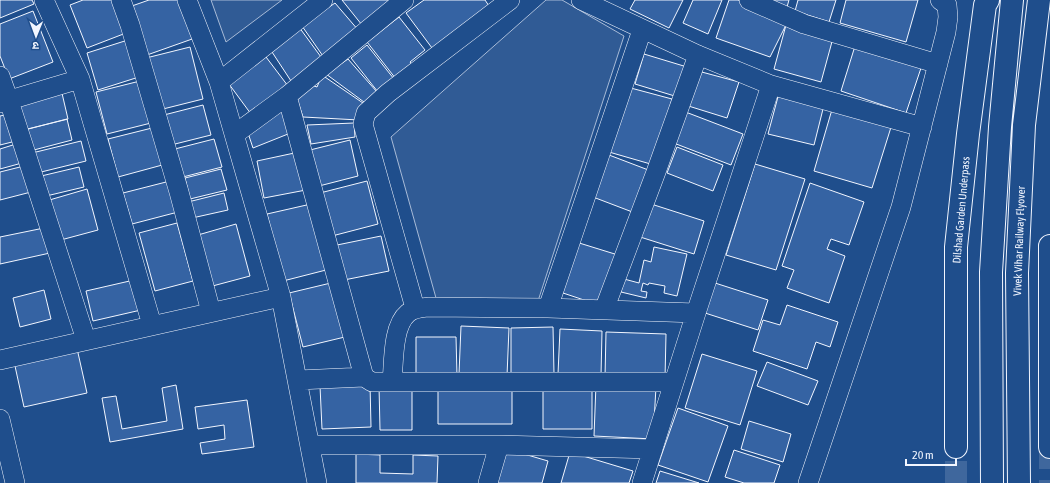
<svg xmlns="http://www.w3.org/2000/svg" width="1050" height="483" font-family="'Asap Condensed','Noto Sans Devanagari',sans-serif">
	<rect width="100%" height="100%" fill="#1f4e8c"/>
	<path fill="#305b95" stroke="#a8bbd7" d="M211,0H282L226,42Z
		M546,0H562L624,36L538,301L436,298L391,137Z"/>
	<path fill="#3563a3" stroke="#f2f6ff" d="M0,0H32L34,4L0,18Z
		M83,0H113L126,33L87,48L70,5Z
		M149,0H181L195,38L147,55L129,7Z
		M342,0H393L362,25Z
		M424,0H485L489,6L432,48L406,13Z
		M635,0H683L669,28L630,9Z
		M693,0H722L708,34L683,23Z
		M729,0H738L786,25L770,57L716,38Z
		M768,0H789L787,7Z
		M798,0H836L829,22L795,11Z
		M846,0H918L906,42L840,23Z
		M335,3L359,31L325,59L302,26Z
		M33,11L53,62L9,79L0,56V24Z
		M399,17L425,50L410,62L413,66L396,79L367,42Z
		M786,25L833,38L821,82L774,69Z
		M299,27L321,57L291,81L272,52Z
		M131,39L142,76L98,90L87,53Z
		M367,45L394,79L378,92L351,58Z
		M855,46L921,68L906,113L841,91Z
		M190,47L203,99L159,110L146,58Z
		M263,53L288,86L251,114L226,80Z
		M644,54L687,67L678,97L635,84Z
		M348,59L377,92L368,105L326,74Z
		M698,71L739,82L727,118L682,104Z
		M322,75L363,103L359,120L303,117L297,99L306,83L317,87Z
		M144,80L155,122L107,134L96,92Z
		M627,87L672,99L654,165L609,152Z
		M61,89L68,119L24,130L17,99Z
		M779,93L824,105L814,145L768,134Z
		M203,105L211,135L167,146L160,116Z
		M285,105L293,132L253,148L247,130Z
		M833,106L892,124L872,188L814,171Z
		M683,111L743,134L731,165L671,142Z
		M9,114L16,141L0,145V116Z
		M67,119L72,140L30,151L24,130Z
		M354,123L355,137L311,144L307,125Z
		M156,127L166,164L118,177L108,139Z
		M214,139L222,167L179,178L171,150Z
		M350,140L358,176L319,186L310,150Z
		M81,141L86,161L37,173L32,153Z
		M16,144L22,163L0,169V149Z
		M677,147L723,165L713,191L667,173Z
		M299,152L306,190L264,198L257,161Z
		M609,155L651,171L635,213L593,197Z
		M755,164L805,179L776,270L726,255Z
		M24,166L31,192L0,200V172Z
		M79,167L84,187L42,197L37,177Z
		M221,169L227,190L190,199L185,178Z
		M170,181L178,212L132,224L123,193Z
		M367,181L378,224L332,236L320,193Z
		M810,183L864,202L849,245L831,239L827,249L845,256L829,303L787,288L794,270L782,266Z
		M87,189L98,230L57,241L46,201Z
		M224,193L228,210L192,218L188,202Z
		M648,203L704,221L694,254L637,236Z
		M311,204L326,270L283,281L267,214Z
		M177,223L193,281L155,291L139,233Z
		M236,224L250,276L205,288L191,237Z
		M44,228L50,253L0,264V237Z
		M381,236L389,271L344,280L337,245Z
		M576,242L618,255L602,306L560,292Z
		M654,247L687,254L677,296L664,293L665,286L649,283L648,285L643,283L641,291L647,292L646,298L621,292L624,279L639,283L644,260L651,262Z
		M134,280L141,310L93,321L86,291Z
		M335,282L349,336L303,347L289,293Z
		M715,283L768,300L758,330L705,313Z
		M44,290L51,319L20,327L13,298Z
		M787,305L838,322L830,347L816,342L807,369L753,351L763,320L780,325Z
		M461,326L509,328L507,376L459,374Z
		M553,327L554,374H511V328Z
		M560,329L602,331L601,376L558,374Z
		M606,332L666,334L665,379L605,377Z
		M416,337H456L457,376L416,377Z
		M76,344L87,393L24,407L13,357Z
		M702,354L757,371L740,425L685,408Z
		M767,362L818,381L808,405L757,386Z
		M370,384L371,427L322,429L320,386Z
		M596,384L656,387L653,439L594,436Z
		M176,385L183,429L110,442L102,398L116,396L122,429L167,421L162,388Z
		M379,386H412V430H380Z
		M438,387H512V424H438Z
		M543,389H592V429H543Z
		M247,400L254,447L202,454L200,443L225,439L224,425L198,429L195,407Z
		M678,408L728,426L708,482L658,465Z
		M749,421L791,434L783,462L741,449Z
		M507,449L548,461L542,483H497Z
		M734,450L780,465L774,483H744L725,477Z
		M570,452L633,471L629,483H561Z
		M356,454L380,455V473L413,474V455L438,456L437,483H356Z
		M660,471L699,483H656Z"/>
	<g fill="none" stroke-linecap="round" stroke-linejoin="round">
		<path stroke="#3f679d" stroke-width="22" stroke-dasharray="22 11" stroke-linecap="butt" d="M1050,447V483
			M956,483V447"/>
		<g stroke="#f2f6ff" stroke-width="20">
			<path id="minor" d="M44,0L80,79L152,325
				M121,0L130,25L179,192L211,312
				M187,0L219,82L281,297L317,483
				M581,0L698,55L771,85L922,127
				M749,0L804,24L938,64
				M0,76L9,101L86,340
				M219,82L323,0
				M287,96L364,377
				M0,103L80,79
				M235,134L287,96L404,0
				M415,308L363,124L366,113L388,93L510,0
				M548,308L642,30
				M604,310L656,172L698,55
				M0,360L281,297
				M298,380L364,377L372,382H674
				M392,382C394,363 392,326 408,313C414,308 421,308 429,307L548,308L696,313
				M0,419L15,483
				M310,445H499L653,449
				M488,483L499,445
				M642,483L696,313L771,85
				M808,483L901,207L946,32L948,17L947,5L940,0"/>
		</g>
		<g stroke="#f2f6ff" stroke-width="24">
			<path id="major" d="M956,447V247L968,134L985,5L988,0
				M1050,447V246
				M992,483L991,272L1000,127L1012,0
				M1019,483L1017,273L1024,125L1039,0"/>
		</g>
		<use href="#minor" stroke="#1f4e8c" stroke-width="19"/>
		<use href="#major" stroke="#1f4e8c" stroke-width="22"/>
	</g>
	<g text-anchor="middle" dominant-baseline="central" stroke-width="3" stroke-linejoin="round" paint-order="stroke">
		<g font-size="11" fill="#f2f6ff" stroke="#1f4e8c">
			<text transform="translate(961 210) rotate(-85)">Dilshad Garden Underpass</text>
			<text transform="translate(1019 241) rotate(-88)">Vivek Vihar Railway Flyover</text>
		</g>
	</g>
	<g transform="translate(36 36) rotate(181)" stroke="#1f4e8c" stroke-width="3" paint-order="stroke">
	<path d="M0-3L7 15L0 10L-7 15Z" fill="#f2f6ff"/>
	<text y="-6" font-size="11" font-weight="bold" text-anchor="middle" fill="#f2f6ff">उ</text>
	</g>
	<path d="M906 459v6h50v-6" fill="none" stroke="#f2f6ff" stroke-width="2"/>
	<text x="912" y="459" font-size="12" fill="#f2f6ff" stroke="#1f4e8c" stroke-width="3" paint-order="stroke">20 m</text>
</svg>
